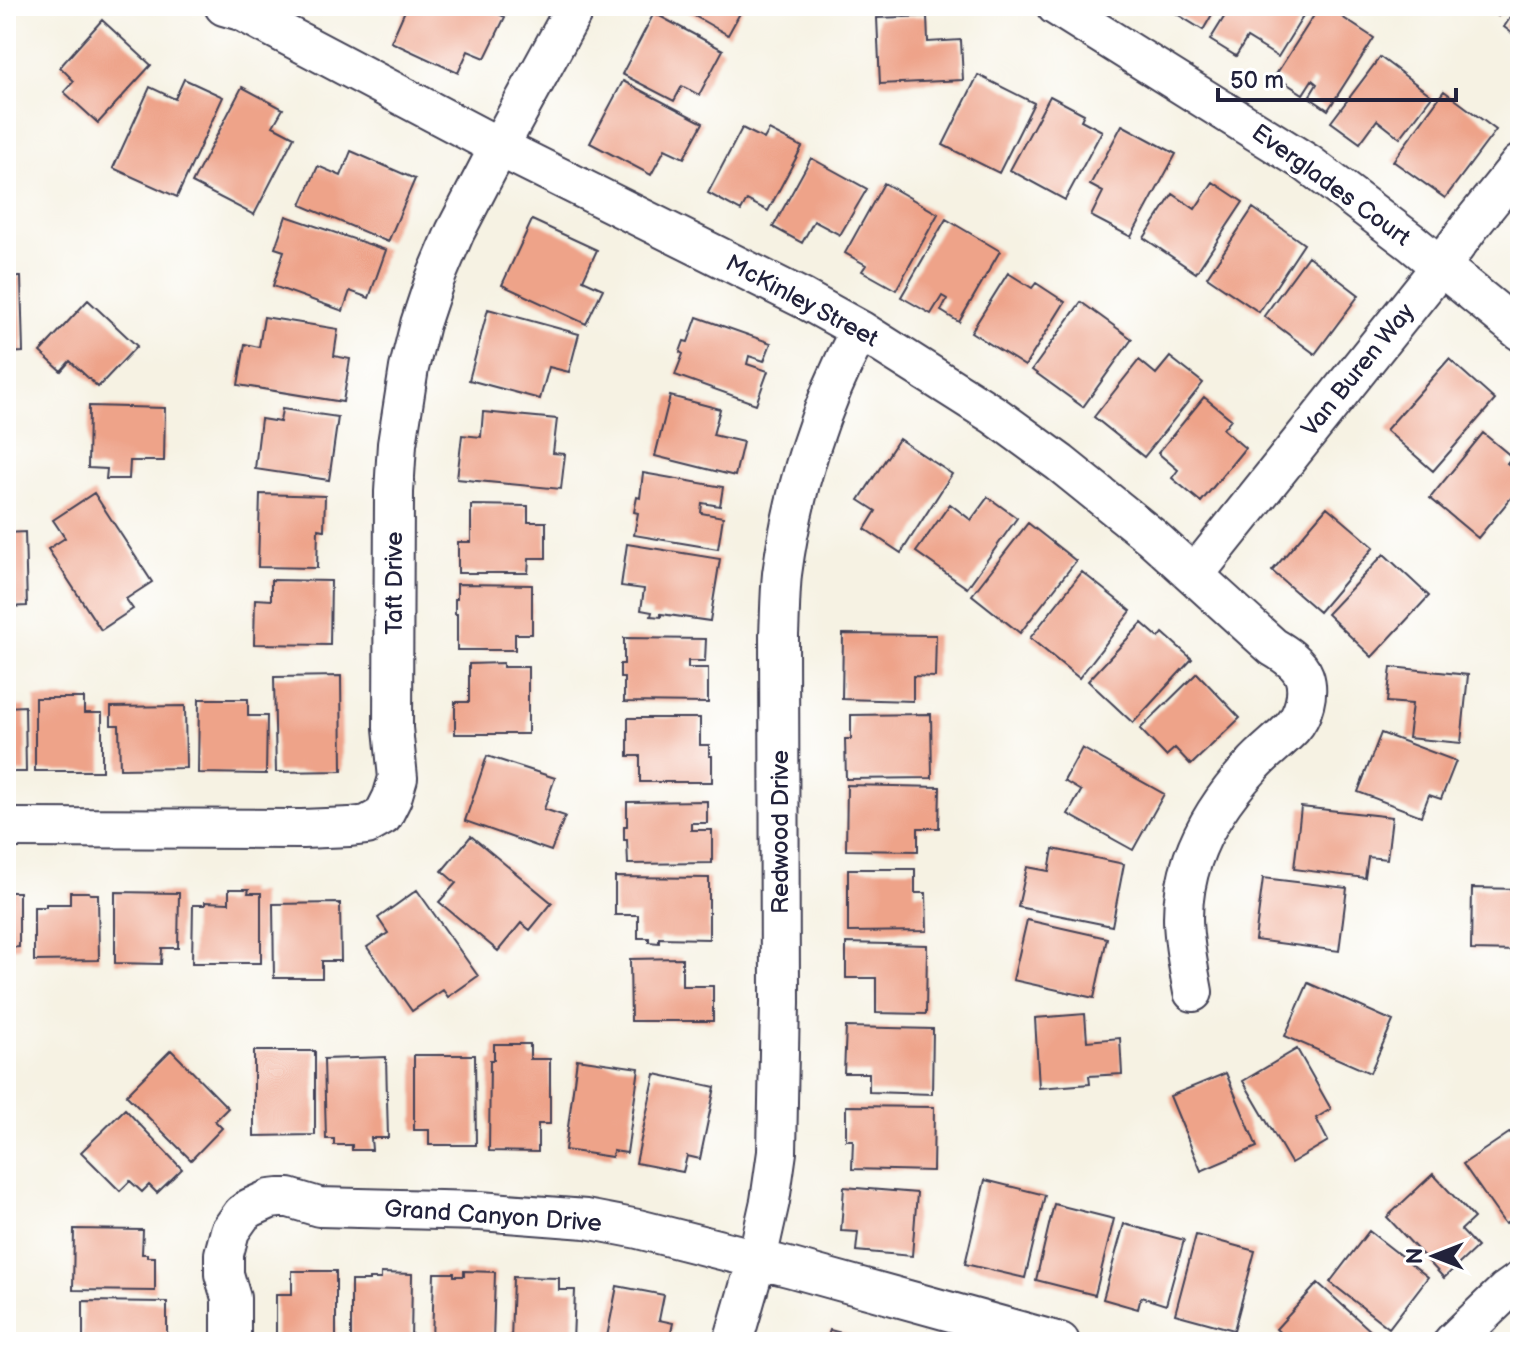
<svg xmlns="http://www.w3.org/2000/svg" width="1526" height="1348" font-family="'Balsamiq Sans',sans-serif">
	<rect width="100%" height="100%" fill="#fff"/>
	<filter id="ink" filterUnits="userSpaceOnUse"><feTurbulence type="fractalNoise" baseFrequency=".0125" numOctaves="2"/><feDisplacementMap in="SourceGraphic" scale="16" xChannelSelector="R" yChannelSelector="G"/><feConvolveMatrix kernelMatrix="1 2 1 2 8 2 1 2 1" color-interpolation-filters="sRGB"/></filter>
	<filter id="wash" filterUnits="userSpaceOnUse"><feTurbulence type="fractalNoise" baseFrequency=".006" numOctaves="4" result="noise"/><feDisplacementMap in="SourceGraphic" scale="32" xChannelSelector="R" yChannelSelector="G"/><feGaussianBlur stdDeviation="1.8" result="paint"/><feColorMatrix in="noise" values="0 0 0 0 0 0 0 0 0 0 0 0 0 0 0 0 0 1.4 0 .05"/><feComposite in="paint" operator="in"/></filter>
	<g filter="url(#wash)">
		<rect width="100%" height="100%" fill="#f6f2e3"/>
		<g id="blocks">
			<path fill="#eea389" d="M407,6H482L505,17L485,58L468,51L458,73L391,42Z
				M677,6H744L728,35Z
				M1164,6H1217L1203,30Z
				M1231,6H1301L1307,10L1278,57L1247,38L1236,56L1210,40Z
				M1320,6H1325L1374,38L1328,110L1309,97L1317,84L1312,80L1303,94L1275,76Z
				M1484,6H1505L1498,16Z
				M1518,6H1520V39L1504,27Z
				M654,13L723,50L699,95L682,86L674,101L622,74Z
				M927,16L928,42L961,40L963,80L880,84L877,18Z
				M102,20L151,65L98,123L64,92L74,81L60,67Z
				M1380,57L1432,96L1400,138L1377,120L1360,143L1331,122Z
				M978,75L1034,103L999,173L943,145Z
				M184,79L223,97L177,197L113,168L150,87L175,99Z
				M623,81L703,123L684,158L665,149L651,175L590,143Z
				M242,87L283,109L273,126L294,137L254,215L192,183Z
				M1444,91L1496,130L1445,198L1393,161Z
				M1050,96L1084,114L1081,120L1102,131L1065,200L1010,170Z
				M1122,125L1176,154L1131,237L1091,216L1103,192L1090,185Z
				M742,128L764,139L769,130L802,147L768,211L747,200L741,211L708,193Z
				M351,151L415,179L388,242L301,205L318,166L341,176Z
				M811,158L867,189L840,235L814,221L802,243L773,227Z
				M1213,182L1243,202L1196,273L1144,238L1173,194L1195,209Z
				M884,183L938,214L896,290L862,271L866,265L845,253Z
				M1253,208L1304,244L1259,312L1207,277Z
				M286,216L386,250L369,298L350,291L343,311L273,286L284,251L275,248Z
				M946,219L1000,251L959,322L941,311L947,299L942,296L931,314L901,297Z
				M532,220L597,250L583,280L603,289L586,324L502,285Z
				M1308,256L1359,295L1315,354L1264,316Z
				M1008,273L1032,288L1036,283L1065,302L1025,366L971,332Z
				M6,277H21L23,352L6,353Z
				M88,300L137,346L98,387L70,361L61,371L40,352Z
				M1081,302L1132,339L1083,407L1032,370Z
				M488,309L579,334L569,372L549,367L540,399L469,380Z
				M264,317L338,329L334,356L350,359L343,402L238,385L245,344L259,347Z
				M697,317L771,343L764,361L749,356L747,364L768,371L756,404L675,375L683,354L680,352L684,341L688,342Z
				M1170,357L1203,383L1144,457L1094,417L1139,360L1156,374Z
				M1449,359L1495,400L1433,471L1386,430Z
				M670,396L720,409L713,435L743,442L735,476L655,456Z
				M1204,397L1231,419L1223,429L1245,448L1201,502L1172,478L1178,470L1158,453Z
				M89,406L165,408L164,461H130L129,479H106L107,469L88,468Z
				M282,409L338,417L329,480L255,469L261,419L280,422Z
				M483,412L557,419L553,453L565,454L561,489L457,479L462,435L481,437Z
				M1483,433L1512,457L1507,463L1520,473V487L1478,538L1430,498Z
				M899,439L952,474L901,553L865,529L876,511L859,500Z
				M643,473L723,487L720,506L702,503L701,513L723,517L718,549L634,535L638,513L634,512L637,497L640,498Z
				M94,493L152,582L126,599L133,609L101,630L48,549L65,538L53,520Z
				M260,494L325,496L324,530L318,529L317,568L258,567Z
				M988,497L1017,518L967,588L916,552L950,504L971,520Z
				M471,505L528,506V522H546V558H529L528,573H458V542H471Z
				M1327,507L1374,547L1319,612L1272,571Z
				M1028,523L1076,561L1020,633L972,595Z
				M25,532L27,606L6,607V533Z
				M627,544L720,559L710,621L661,614V617L651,616L652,612L641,610L644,589L621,586Z
				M1384,554L1429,596L1372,657L1327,614Z
				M1518,563H1520V586L1515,585Z
				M1082,572L1131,611L1079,678L1030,638Z
				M271,580L331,581L330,645L254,644L255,599L271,600Z
				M457,584L532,585V634H515V650H457V614H455V599H457Z
				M1142,623L1159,638L1163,633L1192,659L1133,723L1088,681Z
				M843,634L936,635L935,677L913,676V701L842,699Z
				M624,638L706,639L705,661H688V668H708V703L624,702V678H620V664H624Z
				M503,663V667H528V734H455V702H469V664Z
				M1391,667L1468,675L1461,743L1408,738L1412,704L1387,702Z
				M1197,673L1240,718L1191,765L1175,748L1166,756L1140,729Z
				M341,676L342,771L276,772L274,677Z
				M35,698H84V713H102V771H35Z
				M199,699H248V716H267L266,774L198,773Z
				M25,706L26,772H6V707Z
				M185,706L186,768L120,769L119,725H111V707Z
				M931,714L932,778L846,779L845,739H851V715Z
				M628,718H700V745H709V756H712V782H640V756H628Z
				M1381,733L1456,761L1441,799L1429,795L1421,816L1358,792Z
				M1082,748L1164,794L1133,850L1068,814L1081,791L1064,781Z
				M487,756L555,778L544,809L565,816L551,851L465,821Z
				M847,785L940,787L939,828H918V851L846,850Z
				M707,801V823H691V830H712V863L628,864L627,840H624V826H627V802Z
				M1301,807L1392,817L1387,859L1368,857L1365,878L1294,869Z
				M471,836L552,903L530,930L521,923L498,951L439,902L456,883L442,871Z
				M1053,849L1124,864L1112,926L1018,907L1027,867L1049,871Z
				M848,869H915V893H926L927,931L848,932Z
				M615,877L709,878V939L659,938V943L649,942V938H638V915H615Z
				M1263,878L1347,888L1339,951L1255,940Z
				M1472,888L1520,889V951L1471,950Z
				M229,889H249L248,893H261V963H192L193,905H205V902L229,903Z
				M417,890L478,976L448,997L443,990L412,1011L367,947L388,933L378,918Z
				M6,892H19V947L6,948Z
				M70,892H89L90,894H98L99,960L34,961V907H46V904H70Z
				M115,892L179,893L178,948H162L161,964L115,963Z
				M340,903L341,961H322V978H274L273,904Z
				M1027,920L1107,938L1094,998L1013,980Z
				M846,943L927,945L926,1014L876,1013V978H846Z
				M682,958V986H713V1021H631L630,959Z
				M1308,983L1393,1021L1370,1073L1285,1036Z
				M1085,1014L1087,1041L1120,1038L1122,1074L1089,1076L1090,1084L1039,1088L1035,1018Z
				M846,1027L933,1029L932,1094L869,1092V1073H844Z
				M494,1044H530V1059H550V1124H538V1152L489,1151L490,1060H494Z
				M1297,1049L1331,1109L1316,1118L1328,1141L1291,1163L1243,1081Z
				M171,1050L228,1108L215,1121L222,1128L191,1160L126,1095Z
				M254,1051H315V1135L254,1136Z
				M414,1055H475L476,1145H429V1130H414Z
				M386,1057L388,1138H371L372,1150H352V1145H334V1139H326L324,1059Z
				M577,1059L639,1068L627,1153L613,1151L612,1157L565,1150Z
				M1226,1073L1257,1147L1201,1171L1170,1096Z
				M655,1074L715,1087L700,1159L687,1156L683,1172L636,1163Z
				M846,1106L934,1107L933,1171L852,1169L853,1140H846Z
				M125,1109L182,1169L157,1193L149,1185L142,1192L130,1181L120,1191L81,1152Z
				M1515,1129L1520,1136V1214L1505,1224L1463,1164Z
				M1433,1174L1474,1218L1461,1230L1477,1247L1444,1278L1387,1217Z
				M985,1180L1045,1195L1025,1278L965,1264Z
				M844,1187L917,1193L912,1256L856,1251L858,1232L841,1231Z
				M1054,1204L1114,1219L1095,1295L1036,1280Z
				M1124,1224L1184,1240L1166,1305L1141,1297L1138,1309L1103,1299Z
				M74,1229L143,1230L142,1254H147V1257H155V1291L73,1290Z
				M1369,1231L1428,1277L1389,1328L1330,1282Z
				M1196,1235L1255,1251L1234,1330L1175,1314Z
				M292,1271H336V1342H276V1294H292Z
				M464,1271L495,1272L493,1342H432L434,1273H454V1276H464Z
				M381,1273L412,1274L411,1342H351V1281H369V1279H381Z
				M513,1277L559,1278V1290H575L573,1342H511Z
				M1318,1283L1383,1342H1291L1276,1329Z
				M617,1286L664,1295L659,1320L673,1323L669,1342H606Z
				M83,1301L167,1302V1342H83Z
				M830,1330L872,1341V1342H826Z"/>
		</g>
	</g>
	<g filter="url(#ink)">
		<use href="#blocks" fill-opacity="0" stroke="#424154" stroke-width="2"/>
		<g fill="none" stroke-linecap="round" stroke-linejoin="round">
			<g stroke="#424154" stroke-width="42">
				<path id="minor" d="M224,6L241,11L499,147L804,299L860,330L994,415L1060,463L1152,537L1273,647C1285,654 1299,663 1304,676C1310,693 1303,716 1292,728C1279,742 1264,752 1252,766C1227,793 1205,824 1193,859C1176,908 1184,943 1193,992
					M1056,6L1307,163L1411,242L1520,331
					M1195,574L1441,266L1471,225L1520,164
					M6,828L302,829L350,827L367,825L383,816L392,798L398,778L393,728L394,492L397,444L409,368L420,324L435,279L455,232L499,147L576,6
					M231,1342V1298L224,1274V1254L230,1231L242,1214L250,1208L270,1199L279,1198H289L319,1207L480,1211L586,1219L638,1229L792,1268L1060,1342
					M733,1342L757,1259L770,1201L777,1152L780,1002L779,635C780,615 780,594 782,574C793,490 820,405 860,330
					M1453,1342L1506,1291L1520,1281"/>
			</g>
			<use href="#minor" stroke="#fff" stroke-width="38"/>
		</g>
	</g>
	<g text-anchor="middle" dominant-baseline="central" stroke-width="8" stroke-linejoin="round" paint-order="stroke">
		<g font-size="24" fill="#22223b" stroke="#fff">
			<text transform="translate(1331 185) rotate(36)">Everglades Court</text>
			<text transform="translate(802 301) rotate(28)">McKinley Street</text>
			<text transform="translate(1358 370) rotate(-51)">Van Buren Way</text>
			<text transform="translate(394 583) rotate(-90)">Taft Drive</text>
			<text transform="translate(780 832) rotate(-90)">Redwood Drive</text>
			<text transform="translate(493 1216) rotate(4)">Grand Canyon Drive</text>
		</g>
	</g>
	<rect width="1526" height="1348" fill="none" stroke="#fff" stroke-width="32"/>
	<g transform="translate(1434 1256) rotate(270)" stroke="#ffffff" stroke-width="6" paint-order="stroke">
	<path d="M0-6L14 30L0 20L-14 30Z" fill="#22223b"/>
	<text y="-12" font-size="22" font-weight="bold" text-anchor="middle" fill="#22223b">N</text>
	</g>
	<path d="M1218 88v12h238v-12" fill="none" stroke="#22223b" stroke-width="4"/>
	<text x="1230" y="88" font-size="24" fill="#22223b" stroke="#ffffff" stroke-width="6" paint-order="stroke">50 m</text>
</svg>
